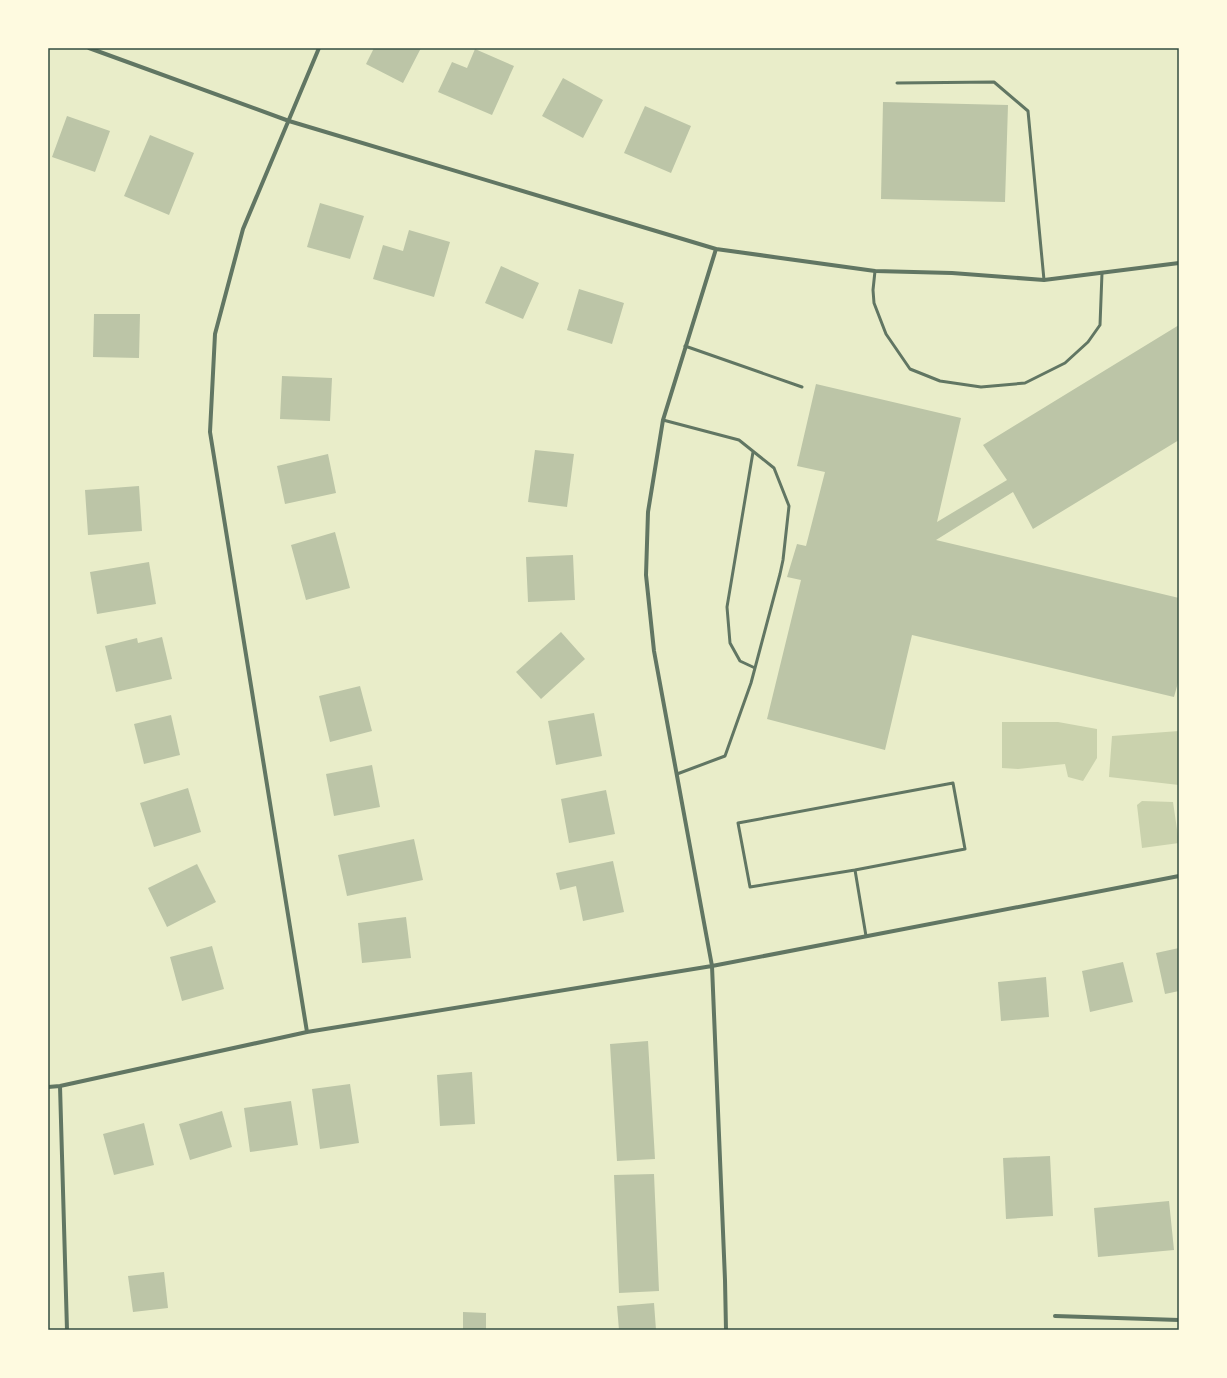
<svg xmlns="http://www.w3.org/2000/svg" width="1227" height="1378" font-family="Arial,sans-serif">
	<rect width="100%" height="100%" fill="#e9edc9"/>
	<path fill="#cad2ad" d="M1002,722H1058L1097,729V758L1083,781L1068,777L1065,764L1018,769L1002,768Z
		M1179,731V785L1109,777L1112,736Z
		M1142,801L1173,802L1179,843L1142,848L1137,805Z"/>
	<path fill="#bcc5a7" d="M374,48H421L403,83L366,64Z
		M475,49L514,66L492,115L438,92L452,62L467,68Z
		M563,78L603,100L583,138L542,116Z
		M883,102L1008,105L1005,202L881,199Z
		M645,106L691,126L671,173L624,153Z
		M67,116L110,131L95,172L52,157Z
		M150,135L194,153L169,215L124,196Z
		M320,203L364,216L350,259L307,247Z
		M409,230L450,242L434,297L373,279L383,245L403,251Z
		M501,266L539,283L523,319L485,303Z
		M579,289L624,303L612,344L567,330Z
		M94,314H140L139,358L93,357Z
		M1179,325V440L1033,529L1013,492L936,540L1179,598V679L1174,697L912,635L885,750L767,719L801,580L787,577L797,544L806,546L825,472L797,466L816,384L961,418L937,522L1007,480L983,445Z
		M282,376L332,378L330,421L280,419Z
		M535,450L574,454L567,507L528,502Z
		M328,454L336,493L285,504L277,466Z
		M139,486L142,531L88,535L85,490Z
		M335,532L350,588L306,600L291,545Z
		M573,555L575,600L528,602L526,557Z
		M149,562L156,604L97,614L90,572Z
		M561,632L585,659L541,699L516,672Z
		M162,637L172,679L116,692L105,646L137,638L138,643Z
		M360,686L372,731L330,742L319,696Z
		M594,713L602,756L556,765L548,721Z
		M171,715L180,755L144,764L134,724Z
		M372,765L380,807L334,816L326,774Z
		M188,788L201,832L154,847L140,803Z
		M606,790L615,834L569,843L561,799Z
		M414,839L423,880L347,896L338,855Z
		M613,861L624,912L583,921L576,886L560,890L556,873Z
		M197,864L216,902L167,927L148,888Z
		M406,917L411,958L362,963L358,923Z
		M212,946L224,989L182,1001L170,957Z
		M1179,948V991L1165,994L1156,953Z
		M1123,962L1133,1002L1090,1012L1082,971Z
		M1046,977L1049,1017L1001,1021L998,982Z
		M648,1041L655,1159L617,1161L610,1044Z
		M472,1072L475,1124L440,1126L437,1075Z
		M350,1084L359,1143L320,1149L312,1089Z
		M291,1101L298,1145L250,1152L244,1108Z
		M222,1111L232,1147L190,1160L179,1124Z
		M144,1123L154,1165L114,1175L103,1134Z
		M1050,1156L1053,1216L1006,1219L1003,1158Z
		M654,1174L659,1291L619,1293L614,1175Z
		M1169,1201L1174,1250L1098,1257L1094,1208Z
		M164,1272L168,1308L133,1312L128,1276Z
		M654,1303L656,1330H619L617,1306Z
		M463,1312L486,1313V1330H463Z"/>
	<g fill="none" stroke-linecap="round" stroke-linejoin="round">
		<path stroke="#617663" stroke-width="3" d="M897,83L994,82L1028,111L1044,280
			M875,271L873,290L874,303L886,334L910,369L940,381L981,387L1025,383L1065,363L1088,342L1100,325L1102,273
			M685,346L802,387
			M663,420L739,440L774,468L789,506L783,560L780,574L751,683L725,756L677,774
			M753,452L727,607L730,643L740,661L755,668
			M855,870L750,887L738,823L953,783L965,849L855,870L866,936"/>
		<path stroke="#617663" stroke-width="4" d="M89,48L289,121L716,249L875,271L952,273L1044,280L1179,263
			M716,249L663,420L648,512L646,575L654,651L712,966L725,1280L726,1330
			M307,1032L210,432L215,334L243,229L319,48
			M60,1086L67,1330
			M48,1087L60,1086L307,1032L712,966L1179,876
			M1055,1316L1179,1320"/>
	</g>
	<rect width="1227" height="1378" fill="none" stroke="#fefae0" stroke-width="98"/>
	<rect x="49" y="49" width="1129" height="1280" fill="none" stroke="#344e41" stroke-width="1.5"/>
</svg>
